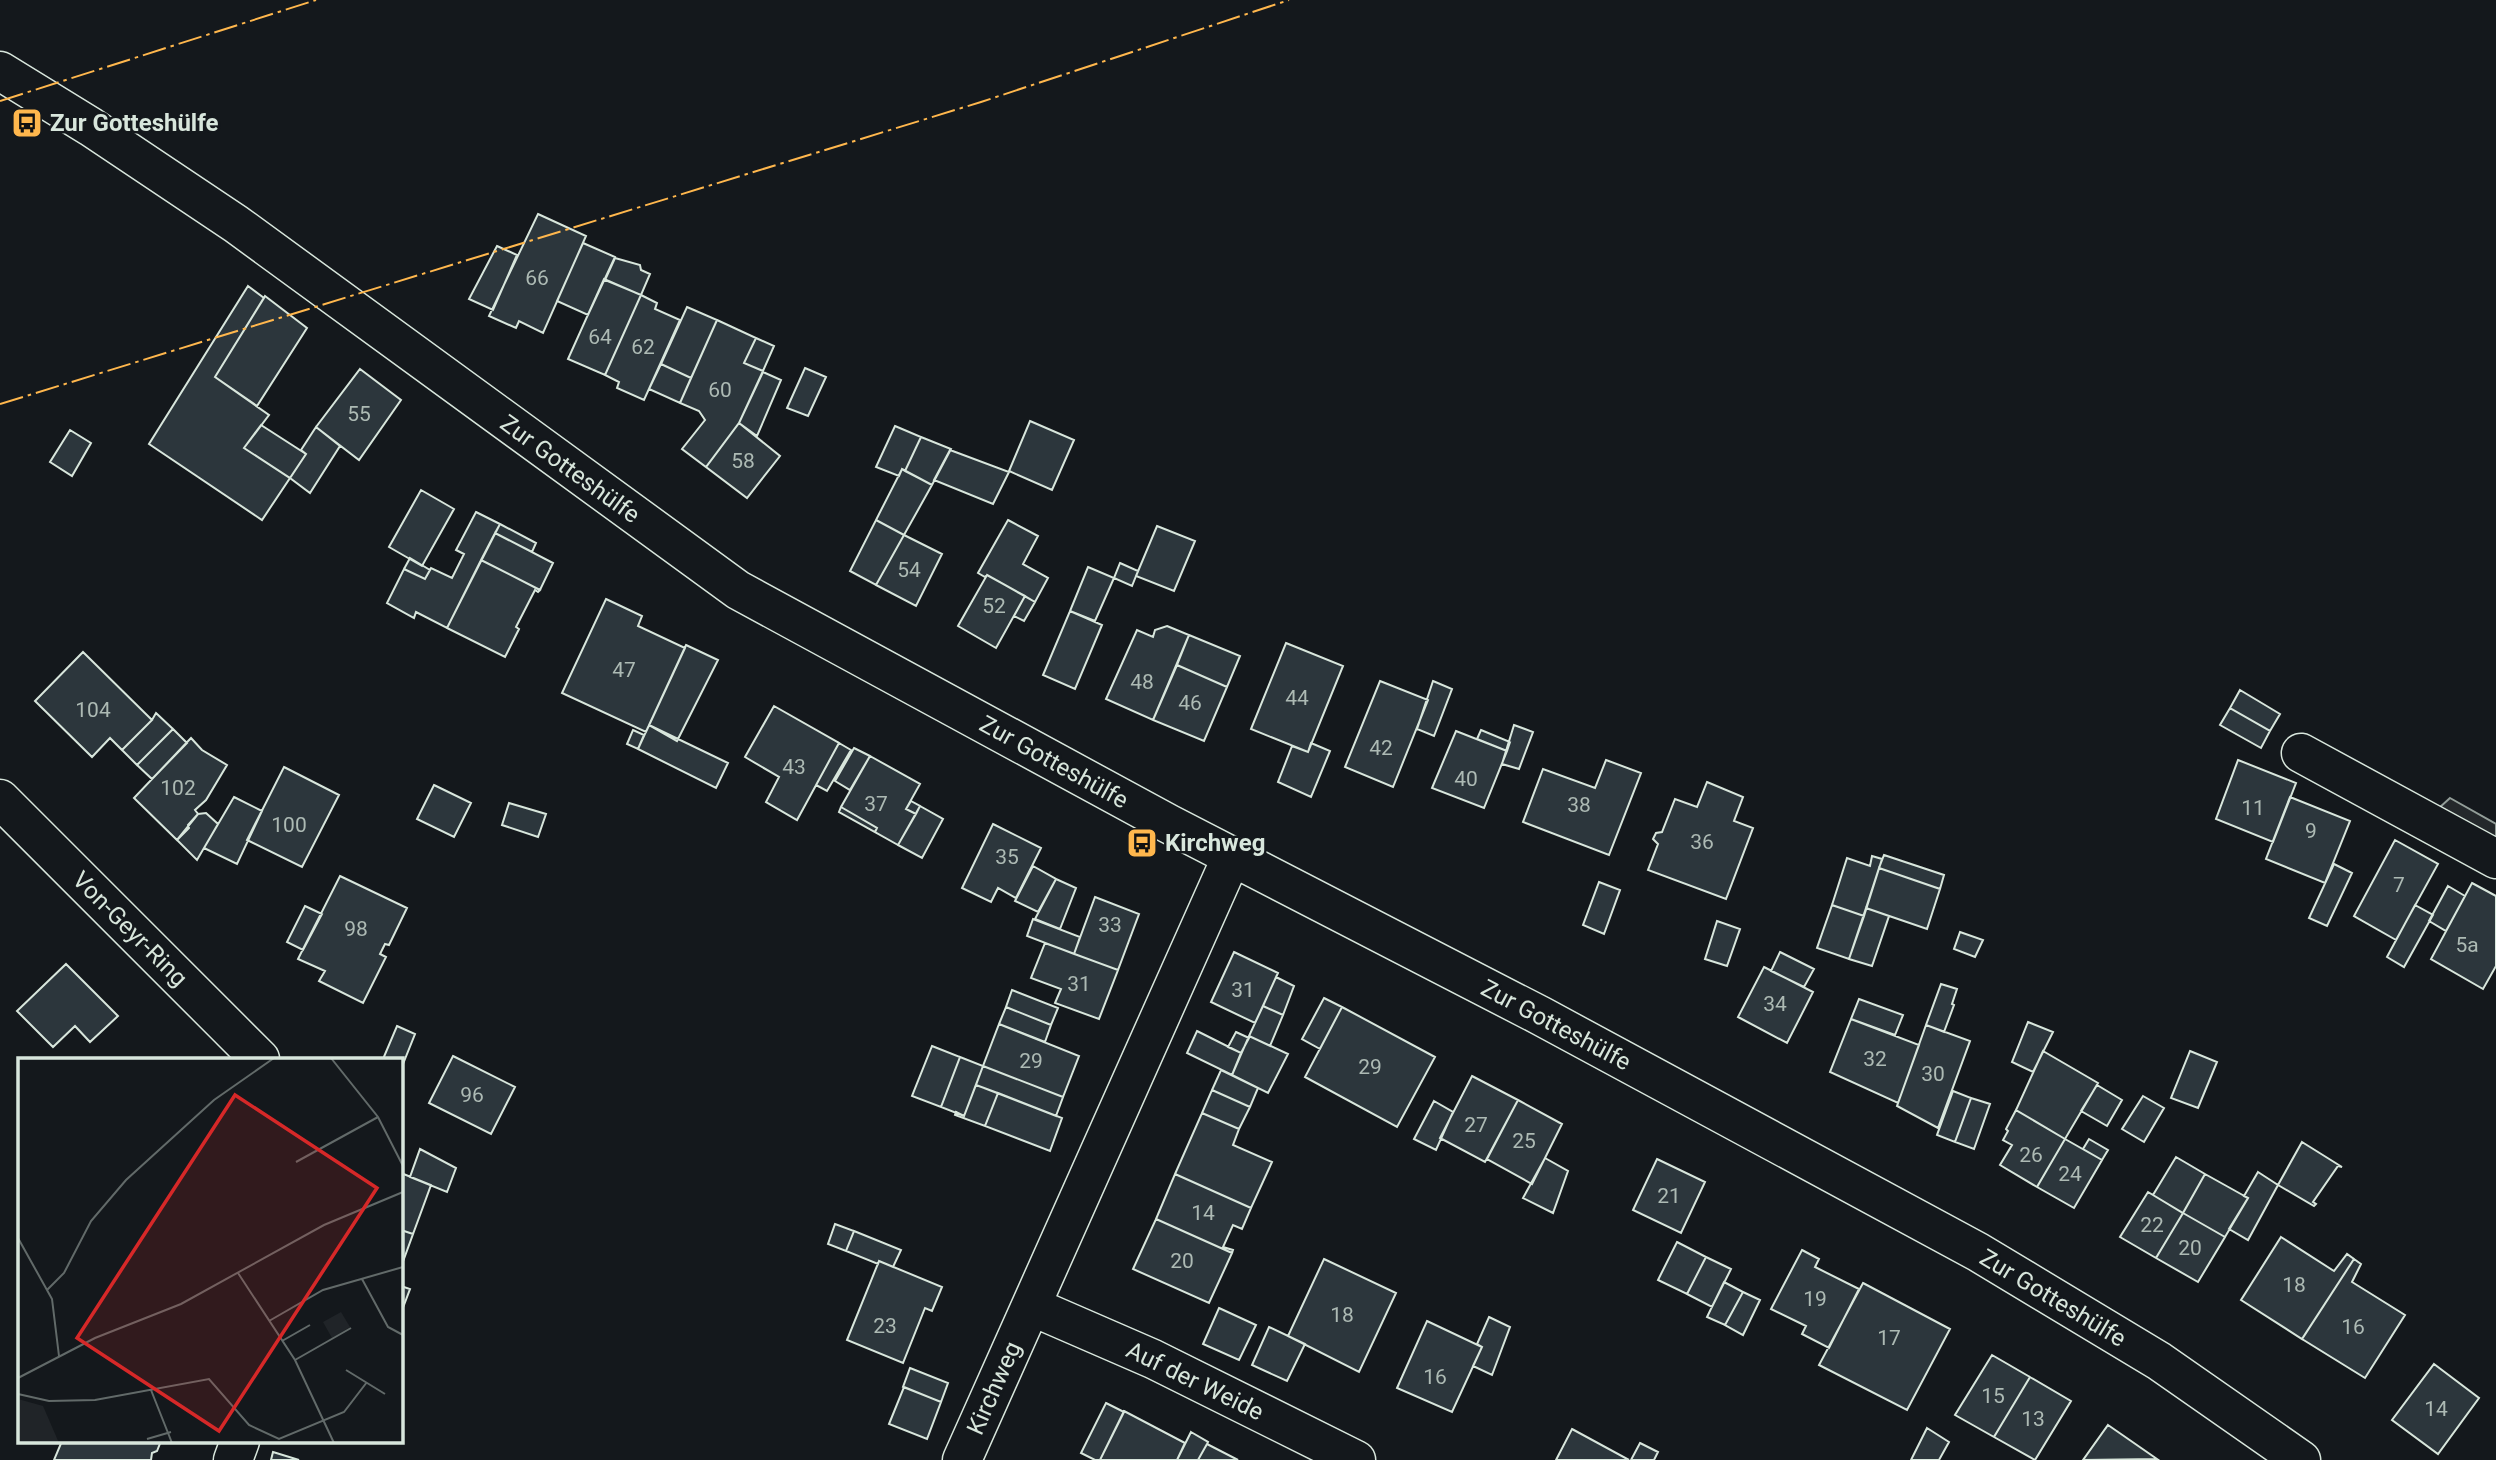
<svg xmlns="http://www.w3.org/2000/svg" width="2496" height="1460" font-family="Roboto,sans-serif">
	<rect width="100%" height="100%" fill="#14181c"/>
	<path fill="#24282b" stroke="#939e99" stroke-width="2" d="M2450,798L2496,824V839L2439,808Z"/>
	<path fill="#2c363c" stroke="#d8e6dc" stroke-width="2" d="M538,214L586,236L543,333L519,321L516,328L489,316Z
		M583,243L615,257L588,315L557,301Z
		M497,246L517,255L493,310L469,299Z
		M615,258L640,265L641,270L650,274L641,295L605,280Z
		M604,279L641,295L605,375L568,359Z
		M248,286L264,298L215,377L269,415L244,448L290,478L262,520L149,444Z
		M641,295L657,303L655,309L680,320L644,400L617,388L619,382L605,375Z
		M265,296L307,328L257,406L215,377Z
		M687,307L717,320L691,378L661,364Z
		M717,320L756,338L744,363L763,371L739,423L706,467L682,449L705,420L699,411L680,403Z
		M756,338L774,346L763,371L744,363Z
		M661,364L691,378L680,403L649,389Z
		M805,368L826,377L808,416L787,408Z
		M360,369L401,400L359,460L316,427Z
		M763,372L781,380L757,436L739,423Z
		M1030,421L1074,440L1052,490L1009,471Z
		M739,423L780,456L747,498L706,467Z
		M261,425L306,454L290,478L244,448Z
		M895,426L921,437L905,471L902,469L899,476L876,467Z
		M316,427L340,446L310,493L290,478L306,454L301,450Z
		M70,430L91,443L72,476L50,462Z
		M921,437L951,449L932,485L905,471Z
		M950,450L1009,472L993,504L934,480Z
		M902,469L932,485L904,535L876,520Z
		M421,490L454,509L422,566L389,547Z
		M476,512L500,524L447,628L416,612L414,618L387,603L404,569L425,579L431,568L452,578L464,554L456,550Z
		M876,520L904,535L876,585L850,571Z
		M1008,520L1038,536L1023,564L1048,578L1035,602L987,575L985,577L978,573Z
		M500,524L536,543L532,552L495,533Z
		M1157,526L1195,541L1174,591L1136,576Z
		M495,533L553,563L540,590L481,560Z
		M904,535L942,554L916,606L876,585Z
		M410,558L430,570L425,579L404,569Z
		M481,560L540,590L538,592L535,590L516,627L519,629L505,657L447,628Z
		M1120,563L1138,571L1132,586L1114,578Z
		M1088,567L1114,578L1095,621L1070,611Z
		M987,575L1025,596L996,648L958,626Z
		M1025,596L1035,602L1024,621L1014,616Z
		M606,599L642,616L638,626L685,648L646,732L562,693Z
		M1070,611L1102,625L1075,689L1043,675Z
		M1167,626L1189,635L1153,720L1106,699L1137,630L1153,637L1155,630Z
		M1189,635L1240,656L1227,687L1177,665Z
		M1286,643L1343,666L1308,752L1251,729Z
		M686,645L718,660L677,741L649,725Z
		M83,652L152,720L122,750L110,738L92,757L35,701Z
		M1177,665L1227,687L1204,741L1153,720Z
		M1380,681L1428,700L1393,787L1345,767Z
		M1433,681L1452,689L1434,736L1417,729Z
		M2240,690L2280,714L2270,731L2230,708Z
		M774,706L839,743L797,820L766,802L779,777L745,757Z
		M2230,708L2270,731L2261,748L2220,725Z
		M156,713L173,729L137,765L122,750L152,720Z
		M649,725L728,763L716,788L638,749Z
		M1514,725L1533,732L1519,769L1502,764Z
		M173,729L187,743L152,779L137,765Z
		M633,730L644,735L638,749L627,744Z
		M1481,730L1510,742L1507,751L1477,739Z
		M1456,731L1507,751L1484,808L1432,788Z
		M191,738L202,750L227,765L206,800L195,810L198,814L188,825L189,828L177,840L134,798Z
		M839,743L851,750L827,791L816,785Z
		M1311,743L1330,751L1311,797L1278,782L1292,746L1308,752Z
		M854,748L870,756L850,790L835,781Z
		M870,756L920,784L906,809L916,814L898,845L875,832L877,828L841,807Z
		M1606,760L1641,773L1609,855L1523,822L1543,769L1595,788Z
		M2238,760L2296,783L2273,842L2216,819Z
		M284,767L339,795L302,867L247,840Z
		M1707,782L1743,797L1734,821L1753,828L1726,899L1648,870L1658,844L1653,839L1656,833L1662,832L1675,799L1697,807Z
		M434,785L471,803L454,837L417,819Z
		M234,797L262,811L237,864L204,848Z
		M2290,797L2350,821L2325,883L2266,859Z
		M911,801L920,806L916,814L906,809Z
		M509,803L546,814L538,837L502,825Z
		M920,806L943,819L922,858L898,845Z
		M841,807L877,828L875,832L839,812Z
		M206,813L218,824L197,860L177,840L198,814Z
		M993,824L1041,848L1016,898L998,888L991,902L962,888Z
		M2395,840L2438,864L2396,940L2354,916Z
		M1884,855L1944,875L1940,889L1879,868Z
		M1872,856L1882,859L1864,916L1832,905L1847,858L1870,866Z
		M2334,864L2352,873L2327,926L2309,918Z
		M1033,866L1056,879L1038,912L1015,901Z
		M1879,868L1940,889L1927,929L1866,908Z
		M340,876L407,908L389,945L385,944L380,954L386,957L363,1003L319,981L325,971L298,959Z
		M1056,879L1076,888L1060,929L1035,919Z
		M1599,882L1620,890L1604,934L1583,925Z
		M2472,883L2496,896V966L2483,989L2431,959Z
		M2448,886L2465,896L2446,931L2429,921Z
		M1095,897L1139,914L1118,970L1074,954Z
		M1832,905L1864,916L1849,959L1817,948Z
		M2415,905L2433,915L2404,967L2387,957Z
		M305,906L322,914L303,950L287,942Z
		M1866,908L1889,916L1872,966L1849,959Z
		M1033,919L1080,937L1074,954L1027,936Z
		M1717,921L1740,929L1727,966L1705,959Z
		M1960,932L1983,940L1975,957L1954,949Z
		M1045,943L1118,970L1099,1019L1055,1003L1061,989L1031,978Z
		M1234,952L1278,973L1255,1023L1211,1002Z
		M1780,952L1814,969L1804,987L1771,971Z
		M66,964L118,1016L90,1042L75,1026L53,1047L17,1011Z
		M1764,967L1813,992L1787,1043L1738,1017Z
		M1276,977L1294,986L1283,1015L1263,1006Z
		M1941,984L1957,989L1952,1004L1954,1005L1944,1032L1926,1025Z
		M1012,990L1058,1008L1051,1025L1006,1007Z
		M1324,998L1342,1007L1320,1049L1302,1039Z
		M1859,999L1903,1015L1895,1035L1851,1019Z
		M1263,1006L1283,1015L1270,1046L1249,1036Z
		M1006,1007L1051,1025L1045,1042L999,1024Z
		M1342,1007L1435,1057L1397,1127L1305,1077Z
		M1851,1019L1919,1045L1898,1103L1830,1072Z
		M2028,1022L2053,1032L2033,1072L2012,1062Z
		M999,1024L1079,1056L1063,1097L983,1066Z
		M1926,1025L1970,1041L1938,1128L1897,1106Z
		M397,1026L415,1034L401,1069V1059H383Z
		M1197,1031L1241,1053L1232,1075L1187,1053Z
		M1236,1032L1249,1038L1241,1053L1228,1047Z
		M1249,1036L1288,1054L1268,1093L1232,1075Z
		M932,1046L960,1057L941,1107L912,1096Z
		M2043,1051L2098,1083L2065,1139L2016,1110Z
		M2190,1051L2217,1062L2198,1108L2171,1098Z
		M453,1056L515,1087L491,1134L429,1103Z
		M960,1057L983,1066L964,1116L941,1107Z
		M983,1066L1063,1097L1056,1116L976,1085Z
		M1221,1070L1258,1088L1250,1107L1212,1090Z
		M1472,1076L1518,1100L1485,1162L1440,1138Z
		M976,1085L998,1093L985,1126L955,1115L956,1112L964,1116Z
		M2097,1085L2122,1100L2107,1126L2081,1111Z
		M1212,1090L1250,1107L1239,1129L1202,1113Z
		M1953,1091L1971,1098L1955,1142L1937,1135Z
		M998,1093L1062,1118L1050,1151L985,1126Z
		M2143,1096L2164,1108L2144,1142L2122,1129Z
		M1971,1098L1990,1104L1974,1149L1955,1142Z
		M1518,1100L1562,1124L1532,1184L1487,1159Z
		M1434,1101L1453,1112L1436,1150L1414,1139Z
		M2016,1110L2065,1139L2037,1187L2000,1165L2012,1145L2003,1140L2008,1131L2006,1129Z
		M1202,1113L1239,1129L1233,1145L1272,1162L1251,1208L1175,1174Z
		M2065,1139L2102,1160L2074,1208L2037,1187Z
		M2089,1139L2108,1150L2102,1160L2083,1149Z
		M2302,1142L2342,1167L2338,1166L2313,1202L2316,1204L2314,1206L2278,1185Z
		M420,1149L456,1168L447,1192L410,1177Z
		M2176,1157L2205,1174L2183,1213L2153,1195Z
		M1545,1158L1568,1171L1553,1213L1523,1198Z
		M1657,1159L1705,1182L1681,1233L1633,1210Z
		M2258,1172L2278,1185L2248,1240L2229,1229L2248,1198L2244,1196Z
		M401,1173L431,1185L413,1234L401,1230Z
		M1175,1174L1251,1208L1242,1229L1233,1225L1223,1247L1233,1250L1232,1253L1156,1219Z
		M2205,1174L2248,1198L2225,1237L2183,1213Z
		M2148,1192L2183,1213L2156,1258L2120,1237Z
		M2183,1213L2225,1237L2198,1282L2156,1258Z
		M1156,1219L1232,1253L1209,1303L1133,1269Z
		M835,1224L854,1231L846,1251L828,1244Z
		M401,1230L413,1234L401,1267Z
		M854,1231L901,1250L893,1267L879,1261L878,1264L846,1251Z
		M2281,1237L2334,1271L2347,1254L2354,1259L2302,1339L2241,1300Z
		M1677,1242L1706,1257L1687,1294L1658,1280Z
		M1802,1250L1819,1259L1815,1267L1859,1289L1829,1348L1802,1334L1806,1326L1771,1309Z
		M1706,1257L1731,1269L1712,1307L1687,1294Z
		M1324,1259L1396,1293L1359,1372L1288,1336Z
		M2354,1259L2361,1264L2352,1282L2405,1315L2365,1378L2302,1339Z
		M879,1261L942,1287L932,1311L925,1308L903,1363L847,1340Z
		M1724,1282L1743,1292L1725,1325L1707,1317Z
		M1863,1283L1950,1329L1907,1410L1819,1365Z
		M401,1286L410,1289L401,1313Z
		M1743,1292L1760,1300L1743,1335L1725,1325Z
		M1219,1308L1256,1325L1239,1360L1203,1344Z
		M1489,1317L1510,1327L1492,1375L1473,1366L1482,1347L1477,1344Z
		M1427,1321L1482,1347L1452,1412L1397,1388Z
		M1269,1327L1305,1344L1287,1381L1252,1365Z
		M1992,1355L2030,1377L1994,1437L1955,1415Z
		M2434,1364L2479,1398L2438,1454L2392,1420Z
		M910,1368L948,1383L941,1402L903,1387Z
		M2030,1377L2071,1401L2035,1460L1994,1437Z
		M904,1387L941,1402L927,1439L889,1424Z
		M1106,1403L1124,1412L1100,1460H1095L1081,1453Z
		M1124,1411L1185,1443L1177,1460H1100Z
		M2108,1425L2157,1459L2083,1460Z
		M1927,1428L1949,1442L1939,1460H1911Z
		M1572,1429L1629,1460H1556Z
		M1191,1432L1208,1442L1207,1444L1198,1460H1177Z
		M62,1441H161L157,1451L152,1453L151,1460H54Z
		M1640,1443L1658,1452L1654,1460H1631Z
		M1207,1444L1238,1460H1198Z
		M273,1452L299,1460H271Z"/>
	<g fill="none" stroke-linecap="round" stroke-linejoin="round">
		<g stroke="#d8e6dc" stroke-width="41">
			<path id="street" d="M0,71L91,127L236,224L738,590L1169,824L1541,1016L1978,1252L2159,1361L2301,1460
				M2301,753L2496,859
				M0,799L260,1059
				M1031,1306L1153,1359L1356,1460
				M233,1460L240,1441
				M962,1460L1232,856"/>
		</g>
		<use href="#street" stroke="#14181c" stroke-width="38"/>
		<path stroke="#ffb74d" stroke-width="2" stroke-dasharray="24 5 3.5 5" stroke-linecap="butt" d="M0,101L316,0
			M0,404L981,102L1289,0"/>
	</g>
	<defs>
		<g id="bus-square" transform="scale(1.575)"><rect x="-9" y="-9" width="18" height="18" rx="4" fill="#ffb74d" stroke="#14181c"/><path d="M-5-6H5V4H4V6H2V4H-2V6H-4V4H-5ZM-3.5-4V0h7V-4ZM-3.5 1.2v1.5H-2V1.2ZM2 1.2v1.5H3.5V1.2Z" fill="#111"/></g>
	</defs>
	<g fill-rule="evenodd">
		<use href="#bus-square" x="27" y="123"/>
		<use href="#bus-square" x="1142" y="843"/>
	</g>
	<g text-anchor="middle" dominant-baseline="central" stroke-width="5" stroke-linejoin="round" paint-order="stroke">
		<g font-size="21" fill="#adbab4">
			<text x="537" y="278">66</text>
			<text x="600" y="337">64</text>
			<text x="643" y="347">62</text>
			<text x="720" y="390">60</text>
			<text x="359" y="414">55</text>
			<text x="743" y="461">58</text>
			<text x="909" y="570">54</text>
			<text x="994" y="606">52</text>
			<text x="624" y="670">47</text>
			<text x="1142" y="682">48</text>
			<text x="1297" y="698">44</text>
			<text x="1190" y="703">46</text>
			<text x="93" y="710">104</text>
			<text x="1381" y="748">42</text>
			<text x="794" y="767">43</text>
			<text x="1466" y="779">40</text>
			<text x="178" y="788">102</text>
			<text x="876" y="804">37</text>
			<text x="1579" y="805">38</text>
			<text x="2253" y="808">11</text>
			<text x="289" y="825">100</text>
			<text x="2311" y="831">9</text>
			<text x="1702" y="842">36</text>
			<text x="1007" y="857">35</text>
			<text x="2399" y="885">7</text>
			<text x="1110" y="925">33</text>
			<text x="356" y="929">98</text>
			<text x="2467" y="945">5a</text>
			<text x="1079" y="984">31</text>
			<text x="1243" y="990">31</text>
			<text x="1775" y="1004">34</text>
			<text x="1875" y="1059">32</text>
			<text x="1031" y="1061">29</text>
			<text x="1370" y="1067">29</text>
			<text x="1933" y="1074">30</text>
			<text x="472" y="1095">96</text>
			<text x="1476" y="1125">27</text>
			<text x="1524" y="1141">25</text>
			<text x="2031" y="1155">26</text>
			<text x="2070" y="1174">24</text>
			<text x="1669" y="1196">21</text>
			<text x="1203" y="1213">14</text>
			<text x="2152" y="1225">22</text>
			<text x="2190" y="1248">20</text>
			<text x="1182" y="1261">20</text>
			<text x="2294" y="1285">18</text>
			<text x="1815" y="1299">19</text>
			<text x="1342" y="1315">18</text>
			<text x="885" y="1326">23</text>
			<text x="2353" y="1327">16</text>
			<text x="1889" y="1338">17</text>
			<text x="1435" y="1377">16</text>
			<text x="1993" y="1396">15</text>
			<text x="2436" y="1409">14</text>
			<text x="2033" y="1419">13</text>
		</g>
		<g font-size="24" font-weight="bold" fill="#d8e6dc" stroke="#14181c" text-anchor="start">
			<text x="50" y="123">Zur Gotteshülfe</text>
			<text x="1165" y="843">Kirchweg</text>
		</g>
		<g font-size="24" fill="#d8e6dc" stroke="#14181c">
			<text transform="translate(570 469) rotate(36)">Zur Gotteshülfe</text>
			<text transform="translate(1054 762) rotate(29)">Zur Gotteshülfe</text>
			<text transform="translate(130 929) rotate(45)">Von-Geyr-Ring</text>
			<text transform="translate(1556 1025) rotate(28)">Zur Gotteshülfe</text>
			<text transform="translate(2053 1298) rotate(31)">Zur Gotteshülfe</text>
			<text transform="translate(1195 1381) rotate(26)">Auf der Weide</text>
			<text transform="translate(994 1388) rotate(-66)">Kirchweg</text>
		</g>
	</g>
	<g transform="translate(18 1058)">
		<rect width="385" height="385" fill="#14181c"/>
		<path d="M0,341L25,348L41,385H0Z" fill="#202428"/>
		<path d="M323,254L332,269L314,280L305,264Z" fill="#202428"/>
		<path fill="none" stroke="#626a69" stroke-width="2" d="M313,0L360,59L385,108M278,104L360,59M0,180L34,241L41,298M220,215L277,302L316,385M344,221L370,269L385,277M29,232L46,215L73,163L108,122L196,42L256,0M251,263L305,232L385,209M264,283L292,267M277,302L333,270M328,312L367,336M0,320L77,280L163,246L306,167L385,134M133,332L154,385M0,336L31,343L77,342L191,321L231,367L261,381L326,354L349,324M129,381L153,374"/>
		<path fill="#d62828" fill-opacity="0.15" stroke="#d62828" stroke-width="3.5" d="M217,37L359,130L201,373L59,280Z"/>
		<rect width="385" height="385" fill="none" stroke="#d8e6dc" stroke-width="3.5"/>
	</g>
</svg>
